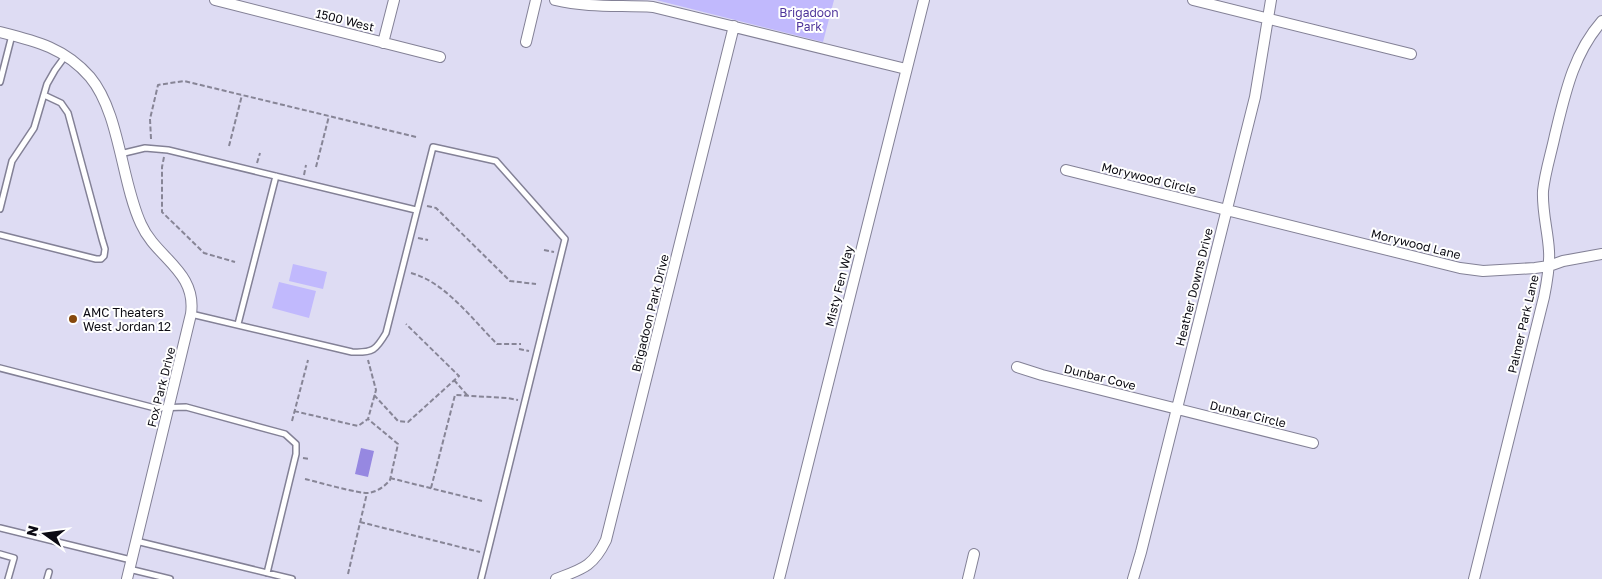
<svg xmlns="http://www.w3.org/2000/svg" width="1602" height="579" font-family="'Golos Text',sans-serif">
	<rect width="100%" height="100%" fill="#dedcf3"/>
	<path fill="#c1b9fd" d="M656,0H834L823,42Z
		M293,264L327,272L323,289L289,281Z
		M279,282L316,291L309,318L272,308Z"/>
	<path fill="#9688e1" d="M361,448L374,451L368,477L355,474Z"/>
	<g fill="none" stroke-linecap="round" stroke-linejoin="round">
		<g stroke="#838196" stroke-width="8">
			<path id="lane" d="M0,82L12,35
				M120,154L145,148L168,150L416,210
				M0,209L12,161L34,128L47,84L55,70L66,55
				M0,235L96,259H101L104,256L105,249L102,239L68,113L61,103L44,95
				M191,314L352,352C373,353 376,350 386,333L433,147L496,161L565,239L481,579
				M238,324L276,176
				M0,368L155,408L186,407L285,434L296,444V454L267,573
				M0,528L131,560
				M136,541L292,579
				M0,554L14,558L8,579
				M129,569L170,579
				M47,579L49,572"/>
		</g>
		<g stroke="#838196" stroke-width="12">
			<path id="street" d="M215,0L440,57
				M555,0C589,8 619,5 653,7L906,69
				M1193,0L1411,54
				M0,32C36,41 65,48 90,77C120,113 121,181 141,224C156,258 197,271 191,314L127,579
				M526,42L536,0
				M383,43L394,0
				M1066,170L1460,268L1483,271L1535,268L1549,266L1563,261L1602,254
				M1017,367L1042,375L1313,443
				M556,579C582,569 593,567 606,540L734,26
				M779,579L924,0
				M968,579L974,554
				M1133,579L1141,552L1255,97L1271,0
				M1474,579L1544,297C1547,282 1550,266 1549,251C1548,231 1542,212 1543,191C1545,172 1551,154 1555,135C1565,94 1573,54 1602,21"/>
		</g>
		<path stroke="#878596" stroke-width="2" stroke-dasharray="5 2.5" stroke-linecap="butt" d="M151,139L150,119L158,85L184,81L416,137
			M229,146L242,95
			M164,157L162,167V212L204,253L235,262
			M257,163L260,153
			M316,167L329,116
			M304,175L306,165
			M427,206L436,208L510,281L536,284
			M418,238L428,240
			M544,250L554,252
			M411,273C445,282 472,319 497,344H521
			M519,349L529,351
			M454,380L468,396
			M374,395L398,421L408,422L459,376L406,324
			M294,411L358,426L368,419L376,390L368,360
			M292,421L308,360
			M303,458L310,459
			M390,478L482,501
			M305,479C318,482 359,494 369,493C378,491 384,487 390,480L398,444L368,419
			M431,488L455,395L507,398L518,400
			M360,522L480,552
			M348,574L367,493"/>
		<use href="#lane" stroke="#fff" stroke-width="5"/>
		<use href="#street" stroke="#fff" stroke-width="10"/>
	</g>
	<circle fill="#86480c" stroke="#fff" stroke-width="2" cx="73" cy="319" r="5"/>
	<g text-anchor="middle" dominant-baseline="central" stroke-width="4" stroke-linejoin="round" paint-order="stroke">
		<g font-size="12" fill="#4f359b" stroke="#fff">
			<text x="809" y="12">Brigadoon<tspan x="809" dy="14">Park</tspan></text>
		</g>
		<g font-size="12" fill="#0c0b13" stroke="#fff">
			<text transform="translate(345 20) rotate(14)">1500 West</text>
			<text transform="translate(1149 178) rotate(14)">Morywood Circle</text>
			<text transform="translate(1416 244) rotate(14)">Morywood Lane</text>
			<text transform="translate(839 286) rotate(-76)">Misty Fen Way</text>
			<text transform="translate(1194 287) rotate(-76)">Heather Downs Drive</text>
			<text transform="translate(650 313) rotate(-76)">Brigadoon Park Drive</text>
			<text transform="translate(1523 324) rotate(-77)">Palmer Park Lane</text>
			<text transform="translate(1100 377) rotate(14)">Dunbar Cove</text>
			<text transform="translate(161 387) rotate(-76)">Fox Park Drive</text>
			<text transform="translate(1248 414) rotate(14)">Dunbar Circle</text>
		</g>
		<g font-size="12" fill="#0c0b13" stroke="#fff" text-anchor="start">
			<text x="83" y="312">AMC Theaters<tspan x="83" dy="14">West Jordan 12</tspan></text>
		</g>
	</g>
	<g transform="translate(45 534) rotate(284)" stroke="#ffffff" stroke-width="4" paint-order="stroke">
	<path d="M0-4L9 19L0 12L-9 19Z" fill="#0c0b13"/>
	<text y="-8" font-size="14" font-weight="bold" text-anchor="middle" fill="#0c0b13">N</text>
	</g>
</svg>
